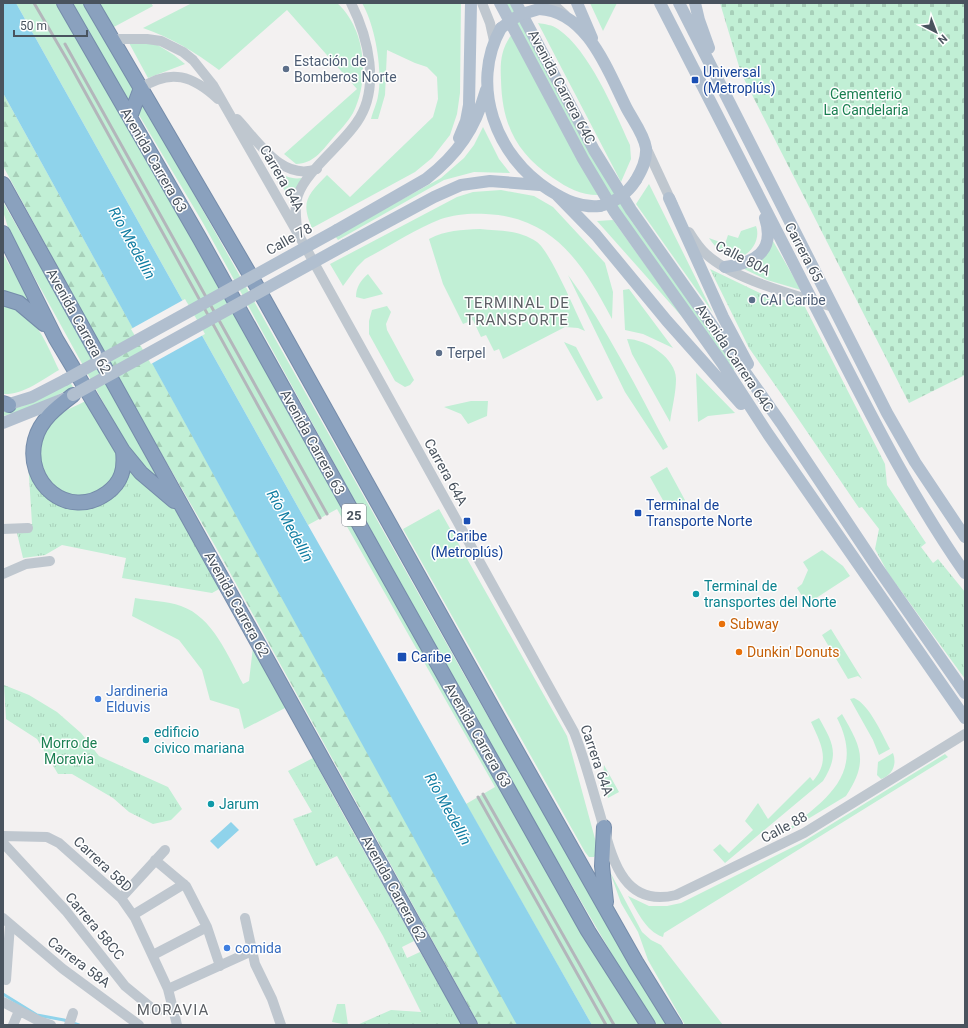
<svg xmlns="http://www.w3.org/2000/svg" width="968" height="1028" font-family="Roboto,sans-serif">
	<defs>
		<pattern id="forest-firs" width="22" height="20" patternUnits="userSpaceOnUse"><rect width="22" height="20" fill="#c1efd5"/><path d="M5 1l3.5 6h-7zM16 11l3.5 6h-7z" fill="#a7cfb9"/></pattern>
		<pattern id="cemetery-stones" width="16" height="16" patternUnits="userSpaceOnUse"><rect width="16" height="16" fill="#c1efd5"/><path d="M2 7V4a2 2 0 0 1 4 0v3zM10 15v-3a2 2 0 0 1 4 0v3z" fill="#a7cfb9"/></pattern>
		<pattern id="park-tufts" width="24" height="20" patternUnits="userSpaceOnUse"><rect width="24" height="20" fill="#c1efd5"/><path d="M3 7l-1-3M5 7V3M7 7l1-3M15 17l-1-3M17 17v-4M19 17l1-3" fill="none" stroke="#a7cfb9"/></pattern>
	</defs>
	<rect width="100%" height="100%" fill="#f3f1f1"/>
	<path fill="#c1efd5" d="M16,3H59L343,510L500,785L579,928L641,1025H592L466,804L495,787L337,509L308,525Z
		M72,3H86L133,87L128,101Z
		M98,3H151L153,6L112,28Z
		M192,3H337C366,29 370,79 353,113C348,122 339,131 332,139C321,152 314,163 296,164L284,154L357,89L287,10L219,70C195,52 172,38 143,28Z
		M362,3H461L460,93L457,114L450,135L432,158L415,172L312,228C300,201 308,195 327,175L350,197L433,117L438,99L437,77L427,67L415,63L387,50L385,95L378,119H371C373,111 377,103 378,96C383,70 375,25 362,3Z
		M506,3H510L628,216L736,368L732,371L624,218L598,176Z
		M590,3H617L603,31Z
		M538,23C544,24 553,25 558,29C589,50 614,110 630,145L631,159L621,182Z
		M512,34L598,195C580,195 568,188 553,178C516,153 502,124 501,80C500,62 501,49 512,34Z
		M128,41L156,44L174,55L185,64L148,78Z
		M142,102L462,671L635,973L668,1025H657L630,985L547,843L351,494L203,223L139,115Z
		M483,127L499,159L510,173L474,172L444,180L338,240L335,236L441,178L464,158L474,145Z
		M262,152C272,167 284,181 302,178L292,203Z
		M649,184L713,313L636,204Z
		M501,190L534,196L553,207L605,263L613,292L612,319C583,264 554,217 486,214C472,213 455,214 441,219C415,229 390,246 365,259L357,267L343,286L330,264L457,197L473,192Z
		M3,202L81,337L159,481L129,449L9,231L3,211Z
		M613,220L685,320L597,221Z
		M756,226C762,241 747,261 731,257C721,255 714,245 709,238L725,244L728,235L738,238L741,231Z
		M480,229C500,231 520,230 537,242C550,251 576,313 585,331L578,328L565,327L503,359L499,349L494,351L486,335L481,337L473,320L463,324L443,284L429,239C446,230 461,230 480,229Z
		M773,241L801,290L767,280L744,269C759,263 765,254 773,241Z
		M3,254L32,303L13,294L3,293Z
		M368,274L383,294L364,299L356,297C356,287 361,280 368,274Z
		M568,275C607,328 637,389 668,447L663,450L625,392Z
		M629,289L673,348L643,334L625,330L623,290Z
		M3,303C35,311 46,343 59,370C42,380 23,395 3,394Z
		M387,306L391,312L386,324L387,330L414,380L410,385L405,387L395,381L369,334V321L372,310Z
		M627,339C646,339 676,358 676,379C676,393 672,408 670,422L632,354Z
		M564,342L576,347L603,398L597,401Z
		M696,373L735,413L708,416L698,422Z
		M70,382L73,387L30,409L3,416V411L23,406Z
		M87,400L120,454L112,485L76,500C68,495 59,491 52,485C33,468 36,434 55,418C64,410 77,406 87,400Z
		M471,401H488L487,416L468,424L461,414L444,407Z
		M667,467L686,502L669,511L650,477Z
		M439,509L567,736L597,846L598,853L594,857H589L585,852L403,529Z
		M822,550L843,566L850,576L807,604L797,588L802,584L808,570L803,562Z
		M135,598C150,601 167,601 181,606C213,617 228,656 243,684L249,681L253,647L287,707L244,729L239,709L210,700L202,670L179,640L132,616Z
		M831,629L862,679L858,676L848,679L822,635Z
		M854,698C869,704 882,734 890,749L879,755L873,740L850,699Z
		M842,714C861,747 869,761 846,796L778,837C819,804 868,778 837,718Z
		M819,718C833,743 840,754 823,781L725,863L713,850L720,844L729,853L753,830L745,821L758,803L768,819L810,777L813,781C831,760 821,744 811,722Z
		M893,753C897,764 893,775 881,779L877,775L878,762Z
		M945,754L948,757L664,933L663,937C645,931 637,910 628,896L649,906H667L681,903L801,843Z
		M604,765L619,792L608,798L603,777Z
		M610,872L642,932L651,940L661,945L723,1025H685L648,960L638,932L621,903Z
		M337,1004H345L348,1025L332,1022Z"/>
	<path fill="url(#forest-firs)" d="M3,93L514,1018L517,1025H479L218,551L120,382L3,166Z"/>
	<path fill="url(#cemetery-stones)" d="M720,3H965V375L909,403L741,73Z"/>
	<path fill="url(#park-tufts)" d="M710,269L764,295L804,305L885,464L887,485L926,543L921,547L933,563L938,559L965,592V679L888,573L875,549L879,529L862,507L859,508L782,395L749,348Z
		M28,460L37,483L82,507L129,470L173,504L221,588L212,593L122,578L126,558L62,545L45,555L23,558L15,525L32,524Z
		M4,685L29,695L57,712L81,733L99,756L168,787L182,809L171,820L153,824L129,812L113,798L72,774H58L37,739L6,719Z
		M313,758C345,820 381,880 414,941L402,947L407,958L420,952L461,1023L457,1025H357L391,1010L421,1012L383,936L337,856L316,866L293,819L312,812L288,771Z"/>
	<path fill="#8fd3eb" d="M3,3H16L308,525L592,1025H517L3,93Z
		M231,822L239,830L218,849L210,841Z"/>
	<path fill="#f3f1f1" d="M185,299L205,334L151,364L131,329Z"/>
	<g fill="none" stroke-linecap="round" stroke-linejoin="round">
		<path stroke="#8fd3eb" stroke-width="3" d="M3,994L37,1015L64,1020L79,1025"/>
		<g stroke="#758caa" stroke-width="16">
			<path id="highway" d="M64,3L200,239L378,558L588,931L648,1025
				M91,3L256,285L512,743L636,962L675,1025
				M130,117L141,88
				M3,184L470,1025
				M3,233L56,339L123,451L141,473L174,501
				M3,298L19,303L44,324
				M73,395C57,407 40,420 35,440C24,483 68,521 107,493C122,482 125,469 123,451
				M3,403L9,405
				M604,827L602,866L606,902"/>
		</g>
		<path stroke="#bfc7cf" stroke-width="10" d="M482,3L490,23L494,41
			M552,3L565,15
			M112,39H147L161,41L183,52L193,60L213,85L297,232L574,732C584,757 591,784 599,811C611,851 619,909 676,895L804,833L965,734
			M141,88C171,68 193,76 218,99
			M237,119C258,141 282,182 317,169
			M646,147L673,205
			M297,228C296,217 294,206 298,195C307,170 342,145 357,122C381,88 368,37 351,3
			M689,232C694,240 699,248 706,254C734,280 796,295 833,307
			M3,529L28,528
			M3,574L26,564L50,561
			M3,836L47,837L59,843L121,898L135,918L168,989L177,1025
			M3,843L66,911L125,986L153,1009L173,1010
			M155,860L186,886L207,927L220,966
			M121,898L165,850
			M133,915L184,884
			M3,918L63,969L139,1025
			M245,918L255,964L272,999L281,1025
			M153,955L207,927
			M6,980L10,925
			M168,989L252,951
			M3,1002L39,1021L51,1025
			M13,1025L19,1011
			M69,1025L73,1013"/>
		<path stroke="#b1bfcf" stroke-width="12" d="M500,3L583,159L614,211L722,363L768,434L965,718
			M516,3L594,150L631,210L781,423L877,567L965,693
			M577,3L592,38
			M660,3C711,104 763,204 814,304C861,395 906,489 965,573
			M679,3L887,413L915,462L965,537
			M695,3L699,20L709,48
			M539,9C587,11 608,71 626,107C632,119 644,134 646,148C647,160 642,170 636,180
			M501,28C469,85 496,157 549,190C565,200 580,208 600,206
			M459,138L466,121L469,105L471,3
			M557,195L596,235L667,321L741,404
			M669,198L723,317L748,364
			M337,230L426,179C458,154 475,129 486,90
			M345,245L434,197L461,185L490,181L540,185
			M725,267C754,263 776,252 765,218
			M3,406L32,397L65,380
			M3,423L63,399"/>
		<use href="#highway" stroke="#8aa1be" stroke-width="14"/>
		<path stroke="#b3b6bb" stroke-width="3" d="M34,3L69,63L320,518
			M65,44L327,514
			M483,794L614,1025
			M478,797L606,1025"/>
		<path stroke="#b1bfcf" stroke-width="12" d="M501,28L519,15L539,9
			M600,206C616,202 627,194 636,180
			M65,380L337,230
			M73,395L345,245"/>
	</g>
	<g fill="#5c6f8a" stroke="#fff" stroke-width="1.5">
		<circle cx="286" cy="69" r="4"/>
		<circle cx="752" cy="300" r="4"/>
		<circle cx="439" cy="353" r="4"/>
	</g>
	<g fill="#1a4fb4" stroke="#fff" stroke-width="1.5">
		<rect x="691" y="76" width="8" height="8" rx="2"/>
		<rect x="634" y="509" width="8" height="8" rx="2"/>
		<rect x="463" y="517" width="8" height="8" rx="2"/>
		<rect x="397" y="652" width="10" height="10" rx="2"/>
	</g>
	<g fill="#0f9aa8" stroke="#fff" stroke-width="1.5">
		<circle cx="696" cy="594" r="4"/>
		<circle cx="146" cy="740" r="4"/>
		<circle cx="211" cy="804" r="4"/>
	</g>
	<g fill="#e8710a" stroke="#fff" stroke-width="1.5">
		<circle cx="722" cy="624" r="4"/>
		<circle cx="739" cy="652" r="4"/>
	</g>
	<g fill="#3f7fe0" stroke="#fff" stroke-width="1.5">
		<circle cx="98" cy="699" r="4"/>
		<circle cx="227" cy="948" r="4"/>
	</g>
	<g text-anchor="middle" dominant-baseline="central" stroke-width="3" stroke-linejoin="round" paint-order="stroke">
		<rect fill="#fff" stroke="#80878e" stroke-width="1" x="342" y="504" width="24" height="22" rx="3"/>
		<g font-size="13" font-weight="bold" fill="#49535e">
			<text x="354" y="515">25</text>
		</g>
		<g font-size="14" fill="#4e5e75" stroke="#fff" text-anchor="start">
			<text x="294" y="61">Estación de<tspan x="294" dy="16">Bomberos Norte</tspan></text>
			<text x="760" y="300">CAI Caribe</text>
			<text x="447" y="353">Terpel</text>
		</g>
		<g font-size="14" fill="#164399" stroke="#fff" text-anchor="start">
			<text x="703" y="72">Universal<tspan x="703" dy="16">(Metroplús)</tspan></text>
			<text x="646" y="505">Terminal de<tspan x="646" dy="16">Transporte Norte</tspan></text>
			<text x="467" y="536" text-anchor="middle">Caribe<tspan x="467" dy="16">(Metroplús)</tspan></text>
			<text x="411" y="657">Caribe</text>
		</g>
		<g font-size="14" fill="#49535e" stroke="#fff">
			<text transform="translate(562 87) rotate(62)">Avenida Carrera 64C</text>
			<text transform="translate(154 160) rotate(60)">Avenida Carrera 63</text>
			<text transform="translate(282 178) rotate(60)">Carrera 64A</text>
			<text transform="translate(289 239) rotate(-29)">Calle 78</text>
			<text transform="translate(804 252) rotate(62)">Carrera 65</text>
			<text transform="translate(743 258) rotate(27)">Calle 80A</text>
			<text transform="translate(79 321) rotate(61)">Avenida Carrera 62</text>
			<text transform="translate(735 358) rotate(56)">Avenida Carrera 64C</text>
			<text transform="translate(313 442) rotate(61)">Avenida Carrera 63</text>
			<text transform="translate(446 472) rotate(61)">Carrera 64A</text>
			<text transform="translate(237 604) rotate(61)">Avenida Carrera 62</text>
			<text transform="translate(478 735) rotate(60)">Avenida Carrera 63</text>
			<text transform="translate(597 760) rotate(71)">Carrera 64A</text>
			<text transform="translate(784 827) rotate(-28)">Calle 88</text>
			<text transform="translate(103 864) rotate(43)">Carrera 58D</text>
			<text transform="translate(394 888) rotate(61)">Avenida Carrera 62</text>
			<text transform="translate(95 926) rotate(50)">Carrera 58CC</text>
			<text transform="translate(79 962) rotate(37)">Carrera 58A</text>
		</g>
		<g font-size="14" fill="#1a7f51" stroke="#fff">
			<text x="866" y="94">Cementerio<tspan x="866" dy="16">La Candelaria</tspan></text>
			<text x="69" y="743">Morro de<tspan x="69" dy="16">Moravia</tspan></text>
		</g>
		<g font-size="14" fill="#0d838f" stroke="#fff" text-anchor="start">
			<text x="704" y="586">Terminal de<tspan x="704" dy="16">transportes del Norte</tspan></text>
			<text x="154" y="732">edificio<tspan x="154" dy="16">civico mariana</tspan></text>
			<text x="219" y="804">Jarum</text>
		</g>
		<g font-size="14" fill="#c56008" stroke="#fff" text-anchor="start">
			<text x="730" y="624">Subway</text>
			<text x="747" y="652">Dunkin' Donuts</text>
		</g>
		<g font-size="14" fill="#366cbe" stroke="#fff" text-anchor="start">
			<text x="106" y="691">Jardineria<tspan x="106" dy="16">Elduvis</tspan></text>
			<text x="235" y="948">comida</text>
		</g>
		<g font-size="15" font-style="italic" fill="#107da2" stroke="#fff">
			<text transform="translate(132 243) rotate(61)">Río Medellín</text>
			<text transform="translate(290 526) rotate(61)">Río Medellín</text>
			<text transform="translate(448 809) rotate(61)">Río Medellín</text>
		</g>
		<g font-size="15" letter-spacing="1" fill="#5d6166" stroke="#fff">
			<text x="517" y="303">TERMINAL DE<tspan x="517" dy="17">TRANSPORTE</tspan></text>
			<text x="173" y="1010">MORAVIA</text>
		</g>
	</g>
	<rect width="968" height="1028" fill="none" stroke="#49535e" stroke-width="8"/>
	<g transform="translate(936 32) rotate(138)" stroke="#ffffff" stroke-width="3" paint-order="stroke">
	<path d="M0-3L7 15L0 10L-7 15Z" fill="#49535e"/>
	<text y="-6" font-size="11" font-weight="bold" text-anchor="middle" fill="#49535e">N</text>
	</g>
	<path d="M14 30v6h73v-6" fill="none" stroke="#49535e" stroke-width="2"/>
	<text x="20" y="30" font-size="12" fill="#49535e" stroke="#ffffff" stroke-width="3" paint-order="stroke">50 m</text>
</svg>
